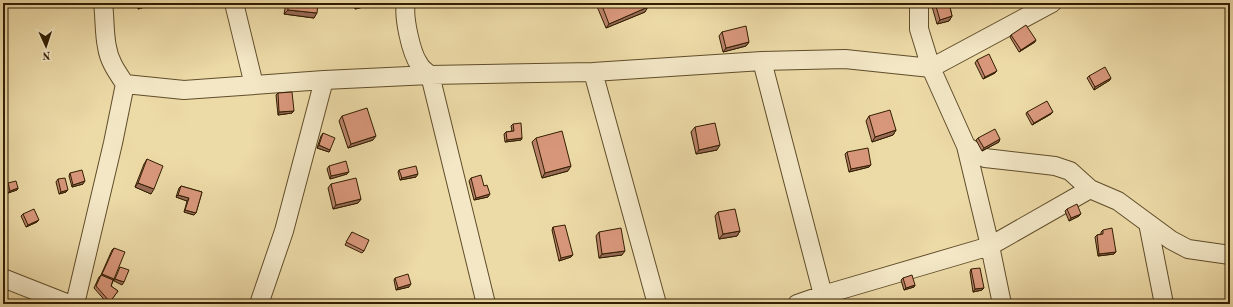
<svg xmlns="http://www.w3.org/2000/svg" width="1233" height="307" font-family="'Old Standard TT',serif">
	<rect width="100%" height="100%" fill="#ecdaa7"/>
	<filter id="stains"><feTurbulence type="fractalNoise" baseFrequency=".005" numOctaves="4"/><feColorMatrix values="0 0 0 0 .2 0 0 0 0 .09 0 0 0 0 .02 0 0 0 .5 -.17"/></filter>
	<radialGradient id="worn" r=".72"><stop offset=".6" stop-color="#630" stop-opacity="0"/><stop offset="1" stop-color="#630" stop-opacity=".3"/></radialGradient>
	<g fill="none" stroke-linecap="round" stroke-linejoin="round">
		<g stroke="#604d2a" stroke-width="20">
			<path id="minor" d="M103,3C105,18 104,33 107,47C109,61 117,72 125,84L184,90L324,80L430,75L593,72L762,61L845,59L931,68L1052,3
				M234,3L254,85
				M406,3C403,16 411,53 419,64C421,68 426,72 430,75L486,304
				M919,3V29L931,68L966,146L990,246L1002,304
				M762,61L823,295
				M593,72L657,304
				M966,146L985,158L1055,166L1070,171L1090,189L1118,201L1171,240L1188,249L1230,255
				M1148,223L1164,304
				M3,278L69,304
				M75,304L113,143L125,84
				M259,304L284,231L324,80
				M797,304L823,295L990,246L1090,189"/>
		</g>
		<use href="#minor" stroke="#f3e7c6" stroke-width="18"/>
	</g>
	<path fill="#ba826a" stroke="#321e01" d="M136,3H158L138,9Z
		M286,3H318L314,18L284,14Z
		M354,3H380L355,9Z
		M597,3H646L645,12L606,28L596,4Z
		M931,3H949L952,16L949,21L937,24Z
		M722,32L749,42L746,46L723,52L719,36Z
		M1011,35L1035,42L1019,52L1010,37Z
		M977,60L995,73L983,79L975,63Z
		M1089,76L1110,80L1094,90L1087,78Z
		M278,93L294,111L292,113L278,115L276,95Z
		M1027,112H1053L1051,114L1032,125L1026,114Z
		M342,116L373,140L348,148L339,121Z
		M869,116L896,130L893,135L872,142L866,121Z
		M513,124L522,138L521,140L505,142L504,134L506,132L512,131L511,126Z
		M695,127L717,150L696,154L691,132Z
		M323,133L330,150L329,152L317,148L321,136Z
		M536,138L568,171L542,178L532,142Z
		M978,138L999,142L982,151L976,140Z
		M847,152L871,165L869,167L849,172L845,154Z
		M147,159L151,194L135,187L144,164Z
		M329,166L347,174L330,179L327,169Z
		M399,170L416,177L400,180L398,172Z
		M70,173L83,184L72,187L69,176Z
		M471,178L484,186L488,197L474,200L469,181Z
		M58,179L66,192L59,194L56,182Z
		M8,183L18,188L17,190L8,193L6,185Z
		M331,184L361,199L358,203L333,209L328,188Z
		M181,186L202,192L196,213L194,215L184,212L187,201L176,197L179,188Z
		M1067,209L1079,216L1069,221L1065,211Z
		M718,212L740,231L737,236L719,239L715,216Z
		M23,214L39,220L37,222L26,227L21,216Z
		M553,227L571,257L559,261L552,230Z
		M1103,230L1116,252L1114,254L1098,256L1095,237L1097,235L1101,234V232Z
		M352,232L364,251L362,253L345,245Z
		M599,232L622,255L599,258L596,236Z
		M114,248V279L111,286L118,291L108,304L94,288L99,277L101,275L112,250Z
		M971,269L982,290L973,292L970,272Z
		M395,278L409,287L396,290L394,280Z
		M903,278L915,285L914,287L904,290L901,280Z"/>
	<path fill="#976a56" stroke="#321e01" d="M152,3H158L138,9L140,7Z
		M372,3H380L355,9L356,6Z
		M648,7L645,12L606,28L609,24Z
		M288,10L317,13L314,18L284,14Z
		M952,16L949,21L937,24L940,20Z
		M1036,40L1035,42L1019,52L1021,50Z
		M749,42L746,46L723,52L726,48Z
		M997,71L995,73L983,79L985,77Z
		M1111,78L1110,80L1094,90L1095,87Z
		M294,111L292,113L278,115L279,112Z
		M1053,112L1051,114L1032,125L1034,123Z
		M896,130L893,135L872,142L875,137Z
		M376,136L373,140L348,148L351,144Z
		M522,138L521,140L505,142L507,140Z
		M1000,139L999,142L982,151L984,148Z
		M319,145L330,150L329,152L317,148Z
		M720,145L717,150L696,154L699,150Z
		M871,165L869,167L849,172L851,169Z
		M571,166L568,171L542,178L545,173Z
		M349,172L347,174L330,179L331,176Z
		M418,174L416,177L400,180L402,178Z
		M85,181L83,184L72,187L73,185Z
		M138,183L154,189L151,194L135,187Z
		M18,188L17,190L8,193L10,191Z
		M68,190L66,192L59,194L61,192Z
		M490,194L488,197L474,200L476,198Z
		M178,195L189,198L187,201L176,197Z
		M361,199L358,203L333,209L336,205Z
		M185,210L196,213L194,215L184,212Z
		M1081,214L1079,216L1069,221L1071,218Z
		M39,220L37,222L26,227L28,225Z
		M740,231L737,236L719,239L723,234Z
		M625,251L622,255L599,258L602,254Z
		M1116,252L1114,254L1098,256L1099,254Z
		M573,255L571,257L559,261L561,258Z
		M102,274L114,279L112,281L101,277Z
		M115,279L124,282L122,285L114,281Z
		M411,284L409,287L396,290L398,288Z
		M915,285L914,287L904,290L906,288Z
		M984,288L982,290L973,292L975,289Z"/>
	<path fill="#d8977b" stroke="#321e01" d="M139,3H152L140,7Z
		M288,3H318L317,13L288,10Z
		M356,3H372L356,6Z
		M601,3H646L648,7L609,24Z
		M935,3H949L952,16L940,20Z
		M1026,25L1036,40L1021,50L1011,35Z
		M746,26L749,42L726,48L722,32Z
		M989,54L997,71L985,77L977,60Z
		M1105,67L1111,78L1095,87L1089,76Z
		M292,92L294,111L279,112L278,93Z
		M1047,101L1053,112L1034,123L1027,112Z
		M367,108L376,136L351,144L342,116Z
		M890,110L896,130L875,137L869,116Z
		M521,123L522,138L507,140L506,132L514,131L513,124Z
		M715,123L720,145L699,150L695,127Z
		M995,129L1000,139L984,148L978,138Z
		M562,131L571,166L545,173L536,138Z
		M323,133L335,138L330,150L319,145Z
		M868,148L871,165L851,169L847,152Z
		M147,159L163,166L154,189L138,183Z
		M346,161L349,172L331,176L329,166Z
		M416,166L418,174L402,178L399,170Z
		M82,170L85,181L73,185L70,173Z
		M481,175L484,186L487,185L490,194L476,198L471,178Z
		M65,178L68,190L61,192L58,179Z
		M356,178L361,199L336,205L331,184Z
		M16,181L18,188L10,191L8,183Z
		M181,186L202,192L196,213L185,210L189,198L178,195Z
		M1077,204L1081,214L1071,218L1067,209Z
		M34,209L39,220L28,225L23,214Z
		M735,209L740,231L723,234L718,212Z
		M565,225L573,255L561,258L553,227Z
		M621,228L625,251L602,254L599,232Z
		M1112,228L1116,252L1099,254L1097,235L1103,234V230Z
		M352,232L369,240L364,251L346,242Z
		M114,248L125,252L114,279L102,274Z
		M120,267L129,270L124,282L115,279Z
		M980,268L984,288L975,289L971,269Z
		M408,274L411,284L398,288L395,278Z
		M101,275L113,280L111,286L118,291L110,302L96,286Z
		M912,275L915,285L906,288L903,278Z"/>
	<rect width="1233" height="307" fill="none" stroke="#ecdaa7" stroke-width="16"/>
	<rect x="4" y="4" width="1225" height="299" fill="none" stroke="#321e01" stroke-width="2"/>
	<rect x="8" y="8" width="1217" height="291" fill="none" stroke="#321e01"/>
	<g transform="translate(46 46) rotate(177)" stroke="#f3e7c6" stroke-width="3" paint-order="stroke">
	<path d="M0-3L7 15L0 10L-7 15Z" fill="#321e01"/>
	<text y="-6" font-size="11" font-weight="bold" text-anchor="middle" fill="#321e01">N</text>
	</g>
	<rect width="100%" height="100%" filter="url(#stains)"/>
	<rect width="100%" height="100%" fill="url(#worn)"/>
</svg>
